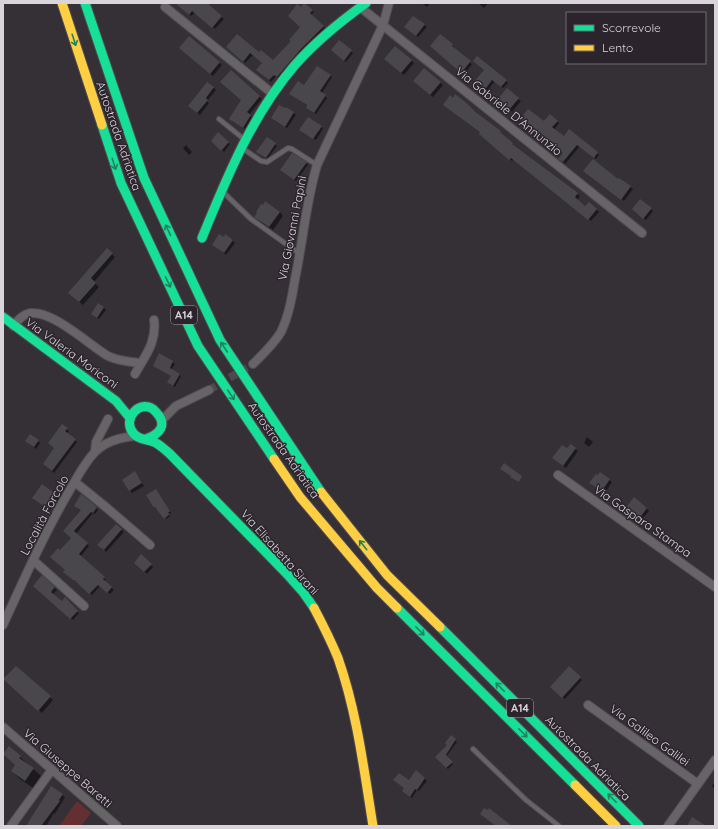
<svg xmlns="http://www.w3.org/2000/svg" width="718" height="829" font-family="Quicksand,sans-serif">
	<rect width="100%" height="100%" fill="#353035"/>
	<path fill="#642f31" d="M77,801L91,813L81,826H59Z"/>
	<path fill="#0007" d="M176,3H200L224,19L215,29L195,13L191,16Z
		M422,3H430L427,7Z
		M478,3H488L484,8Z
		M305,4L314,12L311,15L325,28L279,78L276,76L271,82L260,72L263,63L253,55L245,63L227,47L259,54L273,61L292,42L301,27V9Z
		M413,17L427,27L418,37L408,29Z
		M189,37L222,65L213,76L183,50Z
		M340,41L353,53L346,62L334,52Z
		M452,45L454,47L453,49L472,64L464,75L434,48Z
		M395,47L414,63L404,75L387,61Z
		M424,69L443,85L433,97L416,83Z
		M485,70L506,81L508,83L503,88L495,81L486,92L476,85Z
		M330,75L332,77L322,93L327,98L316,114L309,110L308,106L293,96L305,86Z
		M208,83L216,90L207,101L209,103L200,115L191,108Z
		M244,84L262,99L249,115L253,118L245,129L232,121L242,100Z
		M518,99L521,101L512,112L503,106Z
		M286,108L296,115L287,128L274,120Z
		M477,114L500,132L514,146L577,194L580,196L577,200L586,207L596,209L599,212L591,221L514,159L512,161L483,136Z
		M557,121L559,123L554,130L564,138L569,131L599,155L596,159L580,146L565,164L560,159L564,153L544,123Z
		M321,126L323,129L316,140L303,132Z
		M218,134L230,144L224,152L212,141Z
		M267,138L277,146L267,159L260,154Z
		M186,145L192,152L189,155L183,148Z
		M306,163L308,165L296,181L283,172Z
		M587,173L618,180L619,179L633,189L624,201Z
		M651,209L653,211L646,220L635,212Z
		M280,212L283,216L273,230L259,221Z
		M224,238L232,240L235,243L226,255L213,245Z
		M107,249L115,257L94,282L99,287L83,305L72,296Z
		M104,308L106,310L99,319L94,316Z
		M160,354L175,364L171,370L181,376L175,387L170,384L172,376L154,366Z
		M63,426L69,431L67,434L77,442L54,473L46,466L56,449Z
		M587,437L593,442L589,447L584,443Z
		M38,441L40,443L36,449L29,443Z
		M575,449L578,451L566,468L556,460L568,450Z
		M600,474L612,482L605,493L593,485Z
		M137,475L144,486L132,493L123,480Z
		M157,491L171,513L169,515L170,516L166,519L157,508H155L147,496Z
		M56,496L59,498L50,510L36,500Z
		M96,508L98,510L95,514L93,513L76,534L89,546L81,556L106,580L104,581L114,590L110,594L100,586L92,595L77,581L76,582L67,573L60,551L72,538L64,531Z
		M646,508L649,511L641,520L629,511Z
		M116,525L124,532L106,552L99,545Z
		M141,556L153,567L147,574L135,563Z
		M42,577L57,590L53,594L62,602L65,599L79,613L73,620L35,586Z
		M16,667L53,700L42,713L5,679Z
		M569,667L582,680L565,699L551,687Z
		M451,737L457,742L446,757L453,764L448,769L436,757L448,745Z
		M9,747L41,776L33,788L20,779L12,771L16,765Z
		M416,771L427,781L419,791L417,790L412,798L405,793L409,782Z
		M715,781V789L712,786Z
		M52,788L65,797L55,814L54,813L46,826H26Z"/>
	<path fill="#4a474c" d="M175,3H207L222,16L212,28L192,11L189,15Z
		M304,3L313,10L310,13L324,26L300,50L277,77L274,75L269,80L256,70L262,63L250,53L243,62L226,47L237,34L259,52L261,50L273,60L291,41L289,40L300,27L288,16L297,4L301,7Z
		M413,16L425,24L416,36L404,27Z
		M440,34L453,44L452,46L471,61L461,73L430,46Z
		M189,36L220,62L210,74L179,48Z
		M339,40L352,50L344,61L331,50Z
		M395,46L412,60L401,73L384,59Z
		M477,56L507,80L501,87L492,80L484,91L473,83L484,70L473,61Z
		M317,66L331,75L320,91L326,95L314,113L306,108L307,105L289,94L298,81L304,85Z
		M424,68L441,82L430,95L413,81Z
		M231,70L260,96L247,112L251,115L243,128L229,119L241,100L220,82Z
		M207,82L214,87L206,98L208,100L197,113L188,106Z
		M507,88L519,98L509,110L499,104L500,103L497,100Z
		M455,94L464,101L475,111H474L501,131L500,132L513,143L512,144L578,193L575,197L585,206L589,202L597,209L588,220L511,158L509,160L479,134L480,132L443,105L450,95L453,98Z
		M279,105L285,108L286,107L294,112L285,127L271,118Z
		M528,109L544,121L550,114L558,121L552,127L564,136L569,129L598,152L594,158L577,145L563,162L558,159L563,153L520,119Z
		M308,117L322,126L313,139L299,130Z
		M218,132L229,142L221,151L211,141Z
		M267,137L276,143L266,158L256,152Z
		M292,153L307,162L294,180L280,170Z
		M593,159L618,179L619,178L631,186L621,200L583,171Z
		M640,199L652,208L643,219L632,209Z
		M265,201L280,212L269,227L254,217L257,213L256,212L261,204L263,205Z
		M219,234L224,237L225,234L233,240L224,253L212,245Z
		M107,248L113,253L91,278L96,283L79,302L68,293Z
		M98,303L104,307L97,318L91,314Z
		M159,353L173,361L170,368L180,374L173,386L167,382L171,376L153,366Z
		M62,424L68,428L65,431L76,439L52,471L43,464L54,448L48,443Z
		M30,434L39,440L34,447L25,441Z
		M571,444L576,448L563,466L552,458L562,445L567,448Z
		M504,463L522,476L519,482L510,477L511,476L500,469Z
		M135,471L142,483L129,491L122,480Z
		M600,472L610,479L602,491L589,483L596,474L598,475Z
		M42,484L57,495L47,508L32,498Z
		M156,489L170,511L168,513L170,514L164,519L155,507L154,508L146,495Z
		M81,494L97,507L93,513L91,512L74,531L88,543L79,554L105,577L103,579L112,587L107,593L98,585L89,594L74,580H73L63,572L65,570L50,557L58,548L60,550L71,538L63,531L81,510L74,506Z
		M634,497L647,508L639,519L625,509Z
		M116,524L122,529L104,550L97,545Z
		M141,554L152,564L144,572L134,563Z
		M42,575L55,587L51,592L62,601L65,597L78,611L70,619L33,586Z
		M16,666L51,696L38,711L3,679Z
		M569,666L581,677L562,698L550,687Z
		M451,735L456,739L446,755L453,762L446,768L435,757L447,745L445,743Z
		M9,746L21,756L19,758L34,768L25,781L11,771L15,765L3,754Z
		M416,770L425,778L417,790L415,789L410,797L402,791L404,788L393,780L399,773L409,780Z
		M51,786L63,794L59,800L60,801L41,826H26Z
		M484,808L488,810L489,808L512,826H496L480,814Z
		M692,817L706,826H687Z"/>
	<g fill="none" stroke-linecap="round" stroke-linejoin="round">
		<path stroke="#4e494e" stroke-width="8" stroke-dasharray="8 4" stroke-linecap="butt" d="M209,390L253,364"/>
		<g stroke="#524d52" stroke-width="6">
			<path id="lane" d="M219,119L245,140
				M242,148L261,161L267,162L288,148L292,149L317,165
				M223,192L251,219L300,254
				M473,749L526,800L559,826"/>
		</g>
		<g stroke="#524d52" stroke-width="10">
			<path id="street" d="M165,7L273,94
				M360,7L642,233
				M13,326C17,321 21,316 27,314C48,306 89,345 108,356C118,361 130,362 141,363
				M253,364C263,354 274,344 281,332C289,315 292,297 295,279C303,241 306,202 317,165L383,25L389,3
				M135,374C145,356 157,342 154,320
				M162,420L176,406L209,390
				M95,452L96,442L108,419
				M558,475L715,587
				M75,482L107,508L150,545
				M33,560L84,606
				M3,625C24,579 45,532 71,488C78,476 85,462 95,452C106,441 121,437 137,436
				M588,705L698,784
				M3,727L117,826
				M11,826L51,771
				M668,826L715,760"/>
		</g>
		<g stroke="#524d52" stroke-width="11">
			<path id="fast" d="M85,3L144,178L220,340L321,492
				M102,125L121,183L198,346L274,459
				M202,238C227,177 252,115 295,65C316,41 341,21 366,3
				M3,317L116,401L130,418
				M146,439C160,434 168,425 156,412C142,396 120,419 134,434C139,440 147,439 154,442C159,444 164,449 169,453L287,574L303,592L314,608
				M397,608L575,785
				M440,627L639,826"/>
		</g>
		<g stroke="#524d52" stroke-width="11">
			<path id="slow" d="M62,3L102,125
				M274,459L300,497L377,588L397,608
				M321,492L387,575L440,627
				M314,608C323,625 331,641 338,658C357,712 364,770 373,826
				M575,785L616,826"/>
		</g>
		<use href="#lane" stroke="#676468" stroke-width="4"/>
		<use href="#street" stroke="#676468" stroke-width="8"/>
		<use href="#fast" stroke="#16e098" stroke-width="9"/>
		<use href="#slow" stroke="#ffcf43" stroke-width="9"/>
	</g>
	<defs><path id="oneway-shaft" d="M-6 0H5M1.5-3L5.5 0L1.5 3" fill="none" stroke-width="1.6" stroke-linecap="round" stroke-linejoin="round"/></defs>
	<g stroke="#218262">
		<use href="#oneway-shaft" transform="translate(74 40) rotate(72)"/>
		<use href="#oneway-shaft" transform="translate(114 164) rotate(72)"/>
		<use href="#oneway-shaft" transform="translate(168 230) rotate(-115)"/>
		<use href="#oneway-shaft" transform="translate(168 282) rotate(64)"/>
		<use href="#oneway-shaft" transform="translate(224 347) rotate(-123)"/>
		<use href="#oneway-shaft" transform="translate(231 395) rotate(56)"/>
		<use href="#oneway-shaft" transform="translate(363 545) rotate(-129)"/>
		<use href="#oneway-shaft" transform="translate(420 631) rotate(45)"/>
		<use href="#oneway-shaft" transform="translate(500 687) rotate(-135)"/>
		<use href="#oneway-shaft" transform="translate(523 733) rotate(45)"/>
		<use href="#oneway-shaft" transform="translate(612 798) rotate(-135)"/>
	</g>
	<g text-anchor="middle" dominant-baseline="central" stroke-width="3" stroke-linejoin="round" paint-order="stroke">
		<g fill="#2c242d" stroke="#a59fa6" stroke-width="1">
			<rect x="171" y="306" width="26" height="18" rx="3"/>
			<rect x="507" y="699" width="26" height="18" rx="3"/>
		</g>
		<g font-size="11" font-weight="bold" fill="#d9d4da">
			<text x="184" y="315">A14</text>
			<text x="520" y="708">A14</text>
		</g>
		<g font-size="12" fill="#d9d4da" stroke="#2c242d">
			<text transform="translate(509 111) rotate(39)">Via Gabriele D'Annunzio</text>
			<text transform="translate(119 136) rotate(71)">Autostrada Adriatica</text>
			<text transform="translate(292 228) rotate(-79)">Via Giovanni Papini</text>
			<text transform="translate(72 353) rotate(36)">Via Valeria Moriconi</text>
			<text transform="translate(284 450) rotate(55)">Autostrada Adriatica</text>
			<text transform="translate(44 515) rotate(-62)">Località Forcolo</text>
			<text transform="translate(643 521) rotate(35)">Via Gaspara Stampa</text>
			<text transform="translate(280 552) rotate(48)">Via Elisabetta Sirani</text>
			<text transform="translate(650 735) rotate(36)">Via Galileo Galilei</text>
			<text transform="translate(588 758) rotate(45)">Autostrada Adriatica</text>
			<text transform="translate(68 768) rotate(41)">Via Giuseppe Baretti</text>
		</g>
	</g>
	<rect width="718" height="829" fill="none" stroke="#d9d4da" stroke-width="8"/>
	<rect x="566" y="12" width="140" height="52" fill="#2c242d" stroke="#716a72"/>
	<rect x="574" y="25" width="20" height="6" fill="#16e098" stroke="#716a72"/>
	<text x="602" y="32" font-size="12" fill="#d9d4da">Scorrevole</text>
	<rect x="574" y="45" width="20" height="6" fill="#ffcf43" stroke="#716a72"/>
	<text x="602" y="52" font-size="12" fill="#d9d4da">Lento</text>
</svg>
